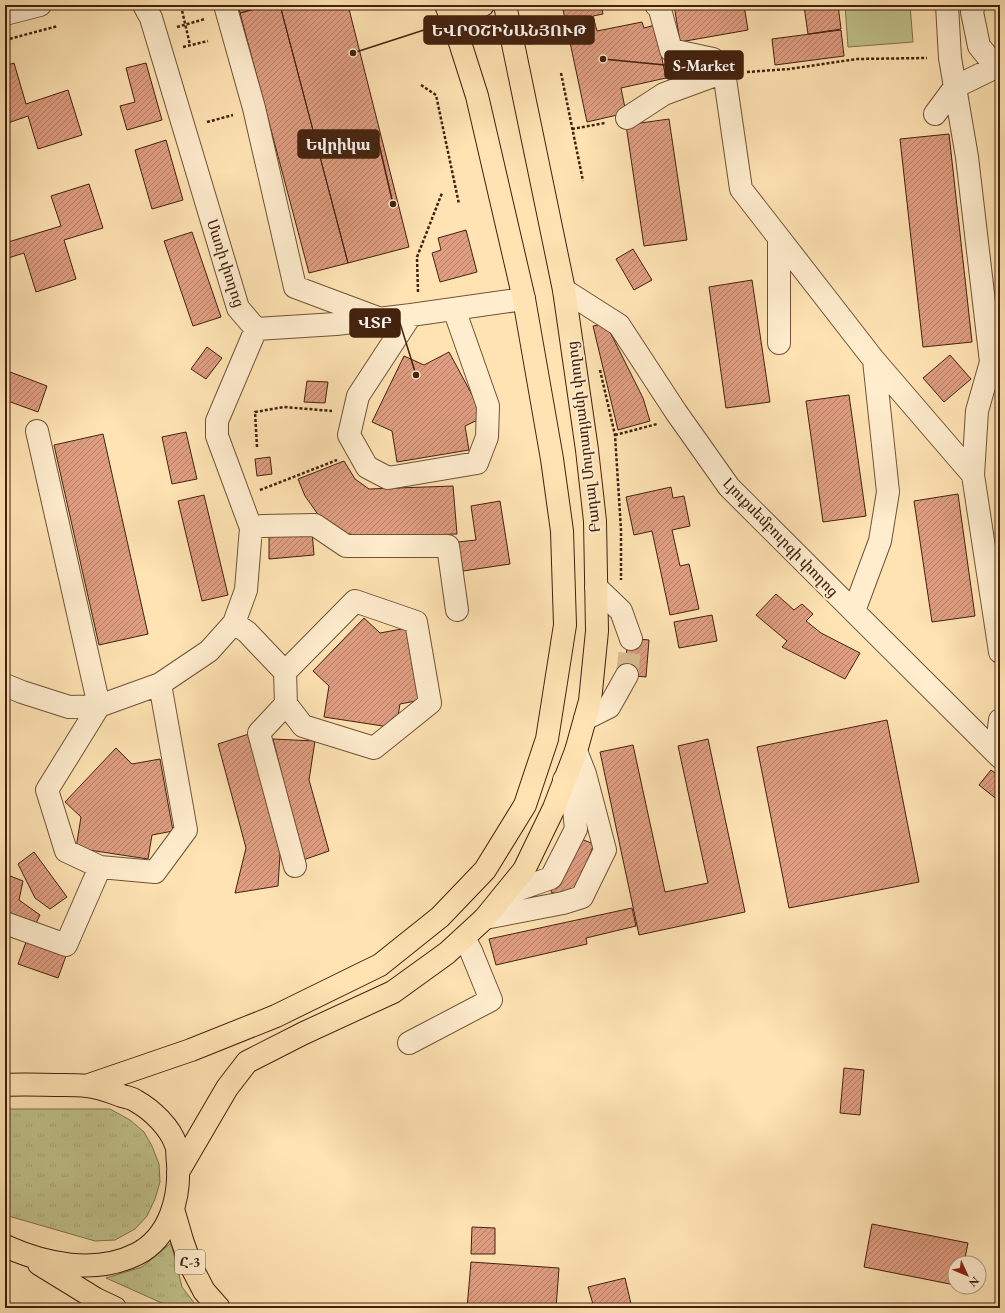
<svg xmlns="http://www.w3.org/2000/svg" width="1005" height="1313" font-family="'EB Garamond','Noto Serif Armenian',serif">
	<defs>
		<pattern id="grass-tufts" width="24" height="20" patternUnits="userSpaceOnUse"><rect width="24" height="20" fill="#c1c38c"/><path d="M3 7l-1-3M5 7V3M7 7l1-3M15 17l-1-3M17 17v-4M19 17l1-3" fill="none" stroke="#a7a778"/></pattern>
		<pattern id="building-hatch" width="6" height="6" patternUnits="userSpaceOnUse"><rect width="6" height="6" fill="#df9d81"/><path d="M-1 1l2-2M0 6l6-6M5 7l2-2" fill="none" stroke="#b68068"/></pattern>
	</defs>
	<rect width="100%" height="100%" fill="#ffe3b3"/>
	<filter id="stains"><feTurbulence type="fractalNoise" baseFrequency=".005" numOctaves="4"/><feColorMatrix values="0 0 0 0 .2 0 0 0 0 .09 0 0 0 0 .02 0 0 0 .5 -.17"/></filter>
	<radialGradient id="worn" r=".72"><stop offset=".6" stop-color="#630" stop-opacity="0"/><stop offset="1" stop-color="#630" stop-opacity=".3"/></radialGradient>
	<path fill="url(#grass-tufts)" stroke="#82724d" d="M5,1109H110L130,1120L144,1132L152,1146L159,1164L160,1182L155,1199L147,1216L135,1229L115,1240L95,1241L5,1215Z
		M171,1243L182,1287L198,1308H173L106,1278L142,1267Z"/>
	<path fill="#c1c38c" stroke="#82724d" d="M845,5H910L913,42L848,47Z"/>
	<path fill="url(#building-hatch)" stroke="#42210e" d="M238,5H269L240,13Z
		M269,5H280L348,263L309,273L240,13Z
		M280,5H348L409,247L348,263Z
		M562,5H601L603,14L593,16L597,31L642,22L644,28L655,25L666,78L621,88L626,113L587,122Z
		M674,5H744L748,30L680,42Z
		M814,5H838L841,29L808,34L804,6Z
		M841,30L844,56L775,65L772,39Z
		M14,63L26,104L68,90L82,135L38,149L28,116L5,124V66Z
		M146,63L162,120L127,130L120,106L135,102L126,68Z
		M669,119L687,240L644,246L626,125Z
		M949,134L972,342L923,347L900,139Z
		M996,136H1000V190Z
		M166,140L183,200L152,209L135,150Z
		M89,184L103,228L64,240L76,279L36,292L24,253L5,259V243L61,226L51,196Z
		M466,230L477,272L440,282L432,253L441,250L438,238Z
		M192,232L221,317L193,326L164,241Z
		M633,249L652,280L634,290L616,259Z
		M752,280L770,402L726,408L709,287Z
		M606,324L643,398L650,421L618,430L593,326Z
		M207,347L222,358L206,379L191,369Z
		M449,352L484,417L465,426L469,450L397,462L392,431L372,422L404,356L424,365Z
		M950,355L971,379L944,402L923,378Z
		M5,370L47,386L38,412L5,400Z
		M307,381L328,382L325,403L304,402Z
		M849,395L866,516L823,522L806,401Z
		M186,432L197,479L172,484L162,437Z
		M103,434L148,634L99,645L54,445Z
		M270,457L272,474L257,476L255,459Z
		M344,461L355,479L369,489L453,486L457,534L369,537L343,533L332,528L317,513L305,496L298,479Z
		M671,487L673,498L684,496L690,526L672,530L680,566L689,564L699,609L670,615L652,531L634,535L626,497Z
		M958,494L975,616L932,622L914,501Z
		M204,495L228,595L202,601L178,501Z
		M500,501L510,564L463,571L458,542L476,540L471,506Z
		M312,531L314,555L269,559V535Z
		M776,594L794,610L802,604L813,614L806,621L821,633L860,653L845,679L782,647L787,641L756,615Z
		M712,615L717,641L679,648L674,622Z
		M364,618L380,633L407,628L421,700L400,704L396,728L324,717L329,686L313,671Z
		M628,638L649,640L646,677L624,675Z
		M887,720L919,882L789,908L757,747Z
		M252,733L281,839L278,886L235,893L246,848L218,744Z
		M273,739L315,741L309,780L329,851L303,860Z
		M708,739L745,912L639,935L600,752L633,745L665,892L708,883L678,746Z
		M116,748L132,764L160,759L173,831L152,835L148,859L76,848L81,817L65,802Z
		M991,770L1000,777L999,801L979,785Z
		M573,836L594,844L572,900L551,892Z
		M34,852L67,897L50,909L35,898L18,864Z
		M5,874L23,881L19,900L40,915L36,923L5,912Z
		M632,908L636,926L586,938L587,944L496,965L489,939Z
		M26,942L66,956L58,978L18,964Z
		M844,1068L864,1070L860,1115L840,1113Z
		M872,1224L968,1243L964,1263H955V1285L864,1267Z
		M472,1227L495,1228V1254H471Z
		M471,1262L559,1268L556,1308H467Z
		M625,1278L632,1308H594L588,1287Z"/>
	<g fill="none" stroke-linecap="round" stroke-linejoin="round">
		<path stroke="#d9bc92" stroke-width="22" stroke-dasharray="22 11" stroke-linecap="butt" d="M627,675L631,639"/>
		<g stroke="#715237" stroke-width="24">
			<path id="minor" d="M144,5L151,18L238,308L256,329
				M225,5L254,108L295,287L378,318
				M656,5L659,6L671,50L713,59L724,72L741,189L874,360L973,475
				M947,5L950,58L967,157L991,362L977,411L973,475L1000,652
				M974,5L972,12L979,46L996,67
				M5,14L40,5
				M935,114L955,87L996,67H1000
				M627,118L664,94L724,72
				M779,238V343
				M564,290L619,325L676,412L729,487L1000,757
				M411,315L358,396L349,435L367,467L388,478L477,463L487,437L488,406L454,309
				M256,329L336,324L411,315L524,299
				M37,431L99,706L47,790L66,851L100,867
				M251,528L262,526L315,525L346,546H448L457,610
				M596,587L621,611L631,639
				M854,611L880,541L888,492L874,360
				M234,623L247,632L285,672L286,704L303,726L374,748L430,703L416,622L355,601L285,672
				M5,685L22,692L69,707L99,706L160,684L209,651L234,623L246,590L251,528L217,436V421L256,329
				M286,704L259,733L295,866
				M585,719L609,707L627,675
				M996,753L1000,720
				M505,894L551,878L576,829L573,800L564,780
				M485,918L563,903L582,897L605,850L585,774L576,751
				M5,923L66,945L100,867L155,872L186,830L160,684
				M409,1043L491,1000L471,951L464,938"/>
		</g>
		<g stroke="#42210e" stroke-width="24">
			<path id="major" d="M456,5C465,10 473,9 483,5
				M5,1085C24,1084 43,1085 63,1085C71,1085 79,1085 87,1086C99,1087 111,1092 122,1096C126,1097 132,1098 136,1101C152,1110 170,1127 176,1145C178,1150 177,1158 178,1163C180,1198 170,1237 137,1254C95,1275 45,1264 5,1246
				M86,1086L191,1050L276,1016L380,965L440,917L485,870L525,805L547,739L565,625L562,531L552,459L524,299L477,96L456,30L446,5
				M178,1172L227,1088L247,1062L304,1033L393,992L447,953L485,918L524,870L554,808L576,751L590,701L597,631L595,521L587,450L564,290L505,5
				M173,1209L182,1240L191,1266L204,1291L219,1308
				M39,1264L96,1299L115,1308"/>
		</g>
		<path stroke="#42210e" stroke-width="2.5" stroke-dasharray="3 2" stroke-linecap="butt" d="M181,6L190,45
			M177,27L205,19
			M5,40L58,26
			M183,47L208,41
			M747,72L789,69L857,59L927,58
			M561,73L583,181
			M421,85L436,95L459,204
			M207,122L233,115
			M572,129L605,123
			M418,292L417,257L442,193
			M600,370L615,435L621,530V580
			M615,435L657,424
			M257,447L255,412L284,407L332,411
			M260,490L337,460"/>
		<use href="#minor" stroke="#ffedce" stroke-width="22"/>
		<use href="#major" stroke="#ffe3b3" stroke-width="22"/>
	</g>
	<circle fill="#a98f6a" cx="530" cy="39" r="6"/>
	<g text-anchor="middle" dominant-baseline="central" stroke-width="4" stroke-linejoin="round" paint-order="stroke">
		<rect fill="#ffedce" stroke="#7b5e48" stroke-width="1" x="175" y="1250" width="30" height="24" rx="3"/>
		<g font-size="14" font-weight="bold" fill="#42210e">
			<text x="190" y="1262">Հ-3</text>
		</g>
		<g font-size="15" fill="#42210e" stroke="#ffedce">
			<text transform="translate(226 263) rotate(72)">Մառի փողոց</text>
			<text transform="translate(583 437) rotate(-97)">Բադալ Մուրադյանի փողոց</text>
			<text transform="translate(781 537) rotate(46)">Լյուքսեմբուրգի փողոց</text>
		</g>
	</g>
	<path fill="none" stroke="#42210e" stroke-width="1.5" d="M353 53L424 30M603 59L665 65M393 204L379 144M416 375L400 323"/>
	<g fill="#42210e" stroke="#ffedce" stroke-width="1.5">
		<circle cx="353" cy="53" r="4"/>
		<circle cx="603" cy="59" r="4"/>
		<circle cx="393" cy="204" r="4"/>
		<circle cx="416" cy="375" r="4"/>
	</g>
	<g fill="#42210e" stroke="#42210e" stroke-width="1.5">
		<rect x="424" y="16" width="170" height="28" rx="4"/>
		<rect x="665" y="51" width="78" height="28" rx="4"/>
		<rect x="298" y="130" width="81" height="28" rx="4"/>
		<rect x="350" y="309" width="50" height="28" rx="4"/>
	</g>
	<g font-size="16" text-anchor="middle" font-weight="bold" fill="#fff">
		<text x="509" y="36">ԵՎՐՕՇԻՆԱՆՅՈՒԹ</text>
		<text x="704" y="71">S-Market</text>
		<text x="338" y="150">Եվրիկա</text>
		<text x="375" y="328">ՎՏԲ</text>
	</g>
	<rect width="1005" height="1313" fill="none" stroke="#ffe3b3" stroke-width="20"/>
	<rect x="6" y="6" width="993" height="1301" fill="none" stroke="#42210e" stroke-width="2"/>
	<rect x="10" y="10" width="985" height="1293" fill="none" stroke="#42210e"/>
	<g transform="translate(967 1275) rotate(134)"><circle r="19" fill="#ffedce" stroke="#b39b81"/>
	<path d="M0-3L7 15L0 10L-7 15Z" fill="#8f2418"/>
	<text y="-6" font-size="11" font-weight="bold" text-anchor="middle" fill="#42210e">N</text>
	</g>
	<rect width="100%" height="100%" filter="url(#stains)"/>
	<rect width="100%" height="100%" fill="url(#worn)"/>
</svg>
